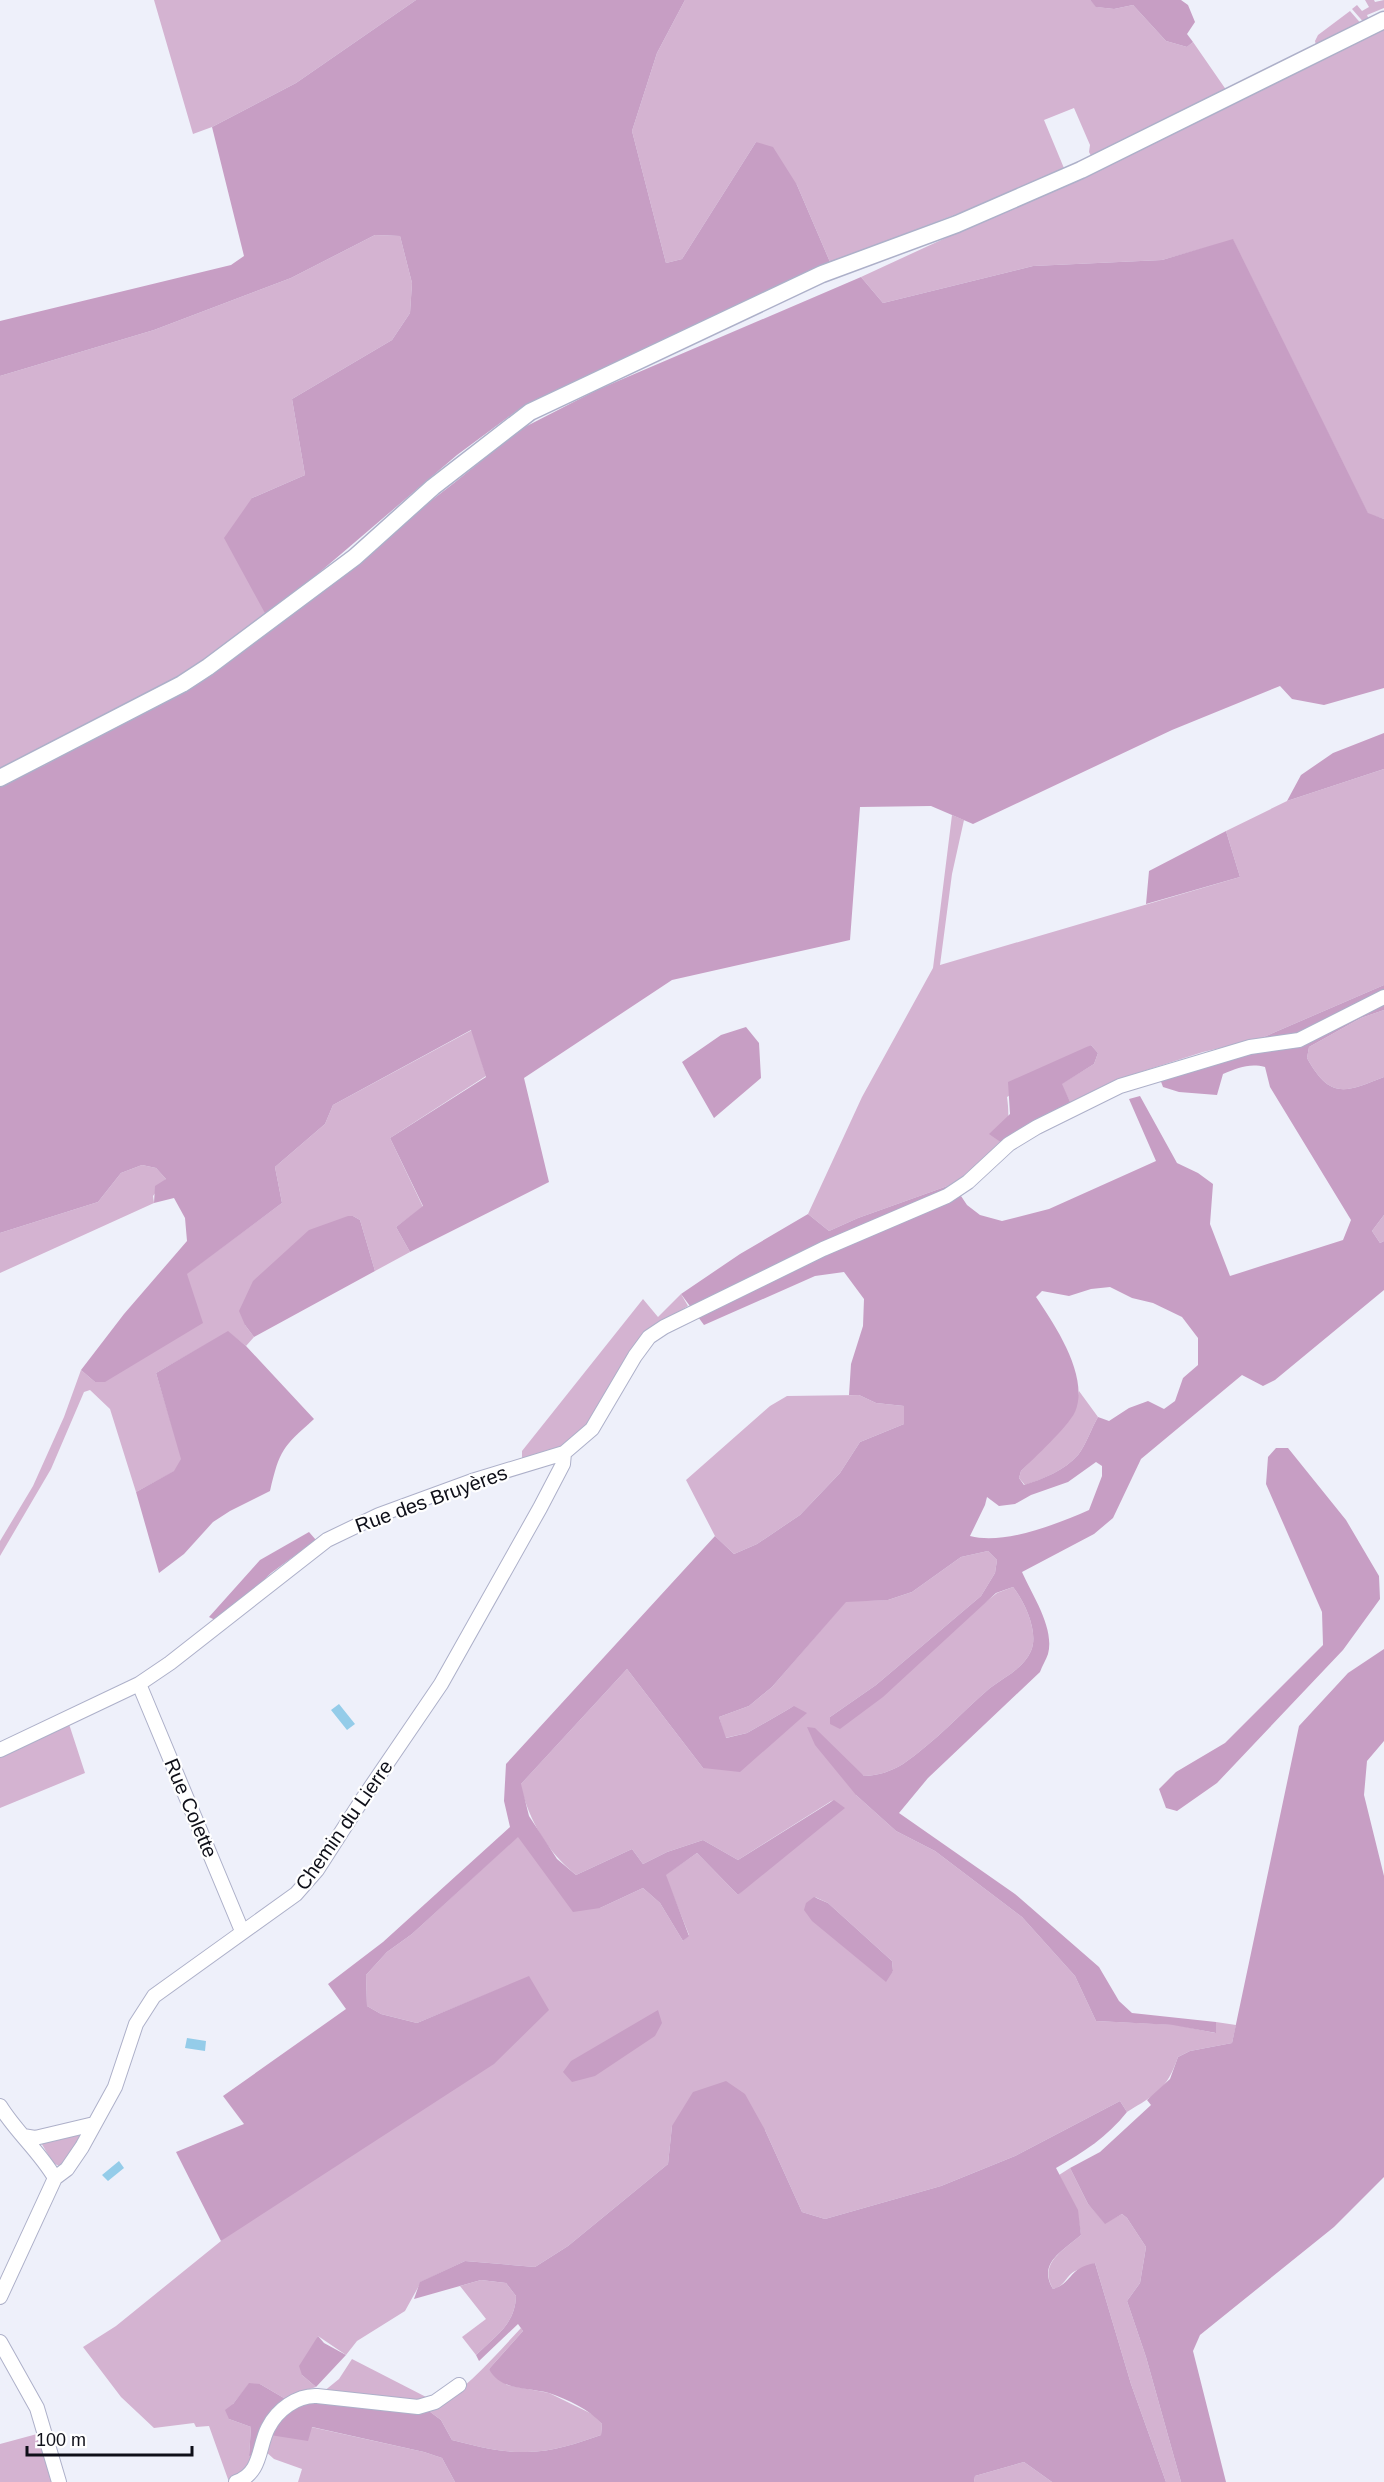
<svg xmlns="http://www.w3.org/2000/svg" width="1384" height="2482" font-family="Arial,sans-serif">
	<rect width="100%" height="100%" fill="#eef0fa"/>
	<path fill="#d4b3d1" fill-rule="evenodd" d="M154,0H416L296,83L212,127L193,134Z
		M685,0H1090L1097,7L1114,9L1133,5L1166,41L1187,47L1193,42L1229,94L1093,160L1089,152L1090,145L1074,108L1044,120L1066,173L830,262L797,185L756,142L682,259L666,263L632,131L657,53Z
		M1365,0H1374L1375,2L1384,0V8L1367,15L1370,22L1366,25L1352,9L1357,5L1362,11L1369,7Z
		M1350,11L1364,27L1316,45L1315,41L1318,35Z
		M1384,26V519L1368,514L1233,240L1162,260L1033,266L883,303L861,277L1073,179Z
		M375,235L400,236L412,283L410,313L392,340L292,399L305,475L252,498L266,615L187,675L0,771V376L154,330L291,278Z
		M1384,769V985L1259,1039L1203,1052L1131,1075L1071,1104L1061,1084L1094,1064L1098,1053L1091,1045L1007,1097C1009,1111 1010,1131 1001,1144C991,1158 968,1175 953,1184L858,1218L829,1231L808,1214L862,1097L933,968L952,815L964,820L952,874L940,965L1240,877L1226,831L1287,801Z
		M1384,1010V1077C1344,1093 1330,1099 1307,1058L1309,1047L1361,1018Z
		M472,1030L486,1076L390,1138L423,1207L396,1227L410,1252L375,1271L360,1220L353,1216L245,1325L254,1337L246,1346L228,1332L156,1373L182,1459L175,1471L136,1492L110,1409L90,1390L84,1392L51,1469L0,1556V1541L33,1486L64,1417L81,1370L95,1382L186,1274L282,1203L275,1167L325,1124L333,1105Z
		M142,1165L156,1168L166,1179L153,1196L154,1203L0,1273V1233L98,1202L121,1173Z
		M1384,1215V1241L1380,1243L1372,1231Z
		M681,1294L688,1306L657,1325L585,1430L565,1445L522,1460V1451L643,1299L658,1317Z
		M1079,1391L1098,1417C1091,1429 1086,1445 1078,1455C1065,1470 1043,1479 1025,1485L1019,1478L1021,1471L1074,1413Z
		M859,1395L876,1403L904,1406V1424L860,1442L840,1473L800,1515L757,1544L734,1554L715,1536L686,1480L770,1406L787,1396Z
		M988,1551L997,1560L995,1573L981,1596L876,1685L830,1717V1724L997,1593L1013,1587C1025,1602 1039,1633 1031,1651C1023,1669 1004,1677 990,1688C961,1713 935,1742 903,1764C892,1771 877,1776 864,1776L855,1770L856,1795L896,1831L935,1851L1022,1917L1075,1976L1096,2021L1177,2025L1215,2033L1216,2022L1236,2025L1232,2043L1190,2051L1178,2057C1166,2091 1156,2094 1127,2112L1120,2101L1015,2156L941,2186L825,2219L802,2212L765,2130L672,2126L668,2164L568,2246L535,2267L465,2261L421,2282L405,2311L357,2341L346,2355L318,2336L302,2375L316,2387L298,2393L289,2401L260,2384H249L233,2404L229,2419L251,2427L249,2456L257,2455L242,2476L229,2482L209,2426L196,2427L194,2423L154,2428L121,2397L83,2347L116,2326L221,2241L529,1977L417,2023L381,2014L367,2006L366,1975L387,1952L412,1934L518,1836L600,1908L643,1888L660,1903L683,1941L689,1935L665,1875L697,1853L738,1895L833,1800L738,1860L703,1840L667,1852L643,1864L632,1849L576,1875C545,1849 531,1823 520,1785L627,1669L703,1768L794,1706L747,1733L725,1738L719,1717L749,1706L772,1687L846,1601L888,1600L912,1592L961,1557ZM815,1897L828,1903L892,1961L893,1972Z
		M69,1724L85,1773L0,1808V1756Z
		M83,2131L84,2134L65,2163L59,2166L53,2163L40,2141Z
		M1070,2168L1088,2204L1105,2223L1122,2214L1127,2218L1146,2247L1140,2283L1127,2301L1146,2357L1181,2482H1166L1131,2384L1095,2263C1089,2266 1077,2269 1072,2273C1064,2280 1064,2286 1053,2289C1038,2263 1063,2251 1081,2235L1077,2210L1059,2175Z
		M481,2280L506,2283L516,2296C515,2325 495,2336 476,2355L462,2337L486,2319L460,2286Z
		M521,2328L523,2331L489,2369L507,2385L549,2393L594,2415L602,2424L601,2435C578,2443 552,2452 527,2452C502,2453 476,2446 452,2440L441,2420L429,2411C465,2391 493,2358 521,2328Z
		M352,2359L430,2399L419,2402L323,2392L339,2379Z
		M311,2427L424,2452L442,2458L455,2482H298L302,2469L274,2459L265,2451L270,2435Z
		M37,2434L52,2482H0V2444Z
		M1024,2462L1052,2482H974L975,2476Z"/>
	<path fill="#c79ec4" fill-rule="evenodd" d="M416,0H685L657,53L632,131L666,263L682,259L756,142L773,147L797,185L830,262L522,407L457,455L293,595L266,615L224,538L252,498L305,475L292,399L392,340L410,313L412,283L400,236L375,235L291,278L154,330L0,376V321L231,265L244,256L212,127L296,83Z
		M1090,0H1181L1188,5L1195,22L1187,34L1193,42L1187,47L1166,41L1133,5L1114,9L1096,7Z
		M1233,239L1368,513L1384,519V688L1324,705L1292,699L1280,686L1172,730L973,824L931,806L860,807L850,940L672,980L524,1078L549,1182L410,1252L396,1227L423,1206L390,1138L486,1077L471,1030L333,1105L325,1124L275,1167L282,1203L187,1274L203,1323L105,1382H95L81,1370L124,1314L187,1241L185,1218L174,1198L154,1203L155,1186L166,1179L156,1168L142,1165L121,1173L98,1202L0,1233V786L45,765L199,680L454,483L521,429L597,390L861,277L883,303L1033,266L1162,260Z
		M1384,733V769L1287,801L1301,775L1333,753Z
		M1226,831L1240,877L1146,904L1149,871Z
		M1384,985V1010L1361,1018L1309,1047L1307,1058C1330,1099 1344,1093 1384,1077V1215L1372,1231L1380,1243L1384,1241V1290L1275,1380L1263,1386L1242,1375L1141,1459L1113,1518L1094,1534L1022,1572C1032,1595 1055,1628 1048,1654C1046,1660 1042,1666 1040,1672L928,1778L899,1813L1015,1894L1099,1967L1119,2001L1132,2013L1216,2022V2033L1173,2025L1096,2021L1075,1976L1022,1917L935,1851L896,1831L856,1795L815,1745L807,1727L815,1728L864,1776C877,1776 892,1771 903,1764C935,1742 961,1713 990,1688C1004,1677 1023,1669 1031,1651C1039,1633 1025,1602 1013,1587L996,1593L883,1697L840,1729L830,1724V1717L876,1685L981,1596L995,1573L997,1560L988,1551L961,1557L912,1592L888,1600L846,1602L772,1687L749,1706L719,1717L726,1738L747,1733L794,1706L807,1713L740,1772L703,1768L627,1669L521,1784L529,1816L557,1859L576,1875L632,1849L643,1864L667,1852L703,1840L738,1860L834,1800L845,1808L738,1895L697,1853L666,1875L689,1936L683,1941L660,1903L643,1888L600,1908L573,1912L518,1837L412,1934L387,1952L366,1975L367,2006L381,2014L417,2023L529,1976L549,2010L494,2064L221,2241L176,2152L244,2124L223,2096L346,2009L328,1984L383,1942L510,1827L504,1801L506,1764L715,1536L734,1554L757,1544L800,1515L840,1473L860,1442L904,1424V1406L876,1403L859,1395H849L851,1364L863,1326L864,1299L844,1272L815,1276L704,1325L681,1294L740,1254L808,1214L829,1231L858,1218L953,1184L967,1205L980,1215L1002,1221L1049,1209L1156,1161L1129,1099L1140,1096L1177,1163L1198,1173L1213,1184L1210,1224L1230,1276L1343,1240L1351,1220L1270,1087L1265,1067C1249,1063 1238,1068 1223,1074L1217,1095L1179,1092L1163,1087L1160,1079L1232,1053H1262L1259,1039ZM1110,1287L1132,1298L1153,1303L1182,1317L1198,1338V1365L1183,1378L1175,1401L1164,1409L1148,1401L1129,1408L1109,1421L1098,1417C1091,1429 1086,1445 1078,1455C1065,1470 1043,1479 1024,1485L1019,1478L1021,1471C1035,1457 1067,1428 1075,1412C1090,1377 1055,1325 1036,1297L1042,1291L1069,1296L1091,1289ZM1096,1462L1102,1466V1476L1089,1510C1057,1524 1005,1545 970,1536L985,1505L987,1497L999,1506L1015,1504L1031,1495L1068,1482Z
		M746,1027L759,1043L761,1078L714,1118L682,1062L721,1035Z
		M1091,1045L1098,1053L1094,1064L1062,1084L1071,1104L1002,1143L989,1134L1010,1114L1008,1082Z
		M348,1216H353L360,1220L375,1271L254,1337L245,1325L239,1311L253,1281L309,1230Z
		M228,1331L246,1346L314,1419C282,1448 280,1449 270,1491L230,1511L213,1522L184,1554L159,1573L136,1492L174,1471L181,1459L156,1373Z
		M1276,1448H1288L1346,1520L1379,1576L1380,1599L1343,1650L1217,1783L1177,1811L1166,1808L1159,1789L1176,1772L1225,1743L1323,1645L1322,1612L1266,1484L1268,1457Z
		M309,1532L316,1540L271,1573L236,1607L217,1621L209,1617L260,1560Z
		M1384,1649V1741L1367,1761L1364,1795L1384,1876V2177L1334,2227L1200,2335L1193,2351L1226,2482H1181L1146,2357L1127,2301L1140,2283L1146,2247L1127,2218L1122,2214L1105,2224L1088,2204L1070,2168L1100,2152L1151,2105L1147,2100L1170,2079L1178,2057L1190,2051L1232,2043L1299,1726L1348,1673Z
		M814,1897L828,1903L892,1961L893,1971L886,1982L812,1921L804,1910L806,1903Z
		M658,2010L662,2023L655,2036L595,2076L572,2082L563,2072L571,2061Z
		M726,2081L745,2094L765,2130L802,2212L825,2219L941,2186L1015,2156L1120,2101L1127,2112C1107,2137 1084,2152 1056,2168L1078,2210L1081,2235C1063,2251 1037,2263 1053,2289C1073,2283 1068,2268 1095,2263L1131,2384L1166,2482H1052L1024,2462L975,2476L974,2482H455L442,2458L424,2452L312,2427L308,2441L270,2435C274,2425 284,2412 294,2406C317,2391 400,2408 429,2411L441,2420L452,2440C476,2446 502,2453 527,2452C552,2452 578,2443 601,2435L602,2424C590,2410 567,2399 549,2393C528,2387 500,2391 489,2369L523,2331L518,2324L479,2361L476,2355C495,2336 515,2325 516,2296L506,2283L481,2280L414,2299L420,2282L465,2261L535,2267L568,2246L668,2164L672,2126L693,2092Z
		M318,2336L324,2343L346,2355L316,2387L302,2375L299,2366Z
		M249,2383L260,2384L289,2401L257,2455L249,2456L251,2427L229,2419L225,2410L233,2404Z"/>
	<path fill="#94cce9" d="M339,1704L355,1724L347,1730L331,1710Z
		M187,2038L206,2041L205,2051L185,2048Z
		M119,2161L124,2168L108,2181L102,2175Z"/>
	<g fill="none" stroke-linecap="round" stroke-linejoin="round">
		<g stroke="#adb0c9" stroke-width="16">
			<path id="minor" d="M139,1684L242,1931
				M0,1750L139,1684L170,1663L327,1540L379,1515L472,1481L564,1453L592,1429L635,1356L649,1337L664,1327L823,1249L947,1196L968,1182L1009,1144L1037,1127L1120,1086L1250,1047L1299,1040L1384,997
				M0,2106C16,2132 40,2152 55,2178L0,2297
				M23,2136L35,2138L94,2124
				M55,2178L67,2169L82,2147L115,2087L136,2024L154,1996L296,1894L317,1870L362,1800L441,1684L540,1508L563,1464L564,1453
				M0,2342L37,2408L59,2482
				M236,2482C262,2473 258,2447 268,2428C277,2410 297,2395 317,2396L418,2407L435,2402L459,2385"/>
		</g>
		<g stroke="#adb0c9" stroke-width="19">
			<path id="tertiary" d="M0,778L182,684L208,667L355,557L433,487L530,412L822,274L957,224L1081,170L1384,20"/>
		</g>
		<use href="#minor" stroke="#fff" stroke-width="14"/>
		<use href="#tertiary" stroke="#fff" stroke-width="16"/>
	</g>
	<g text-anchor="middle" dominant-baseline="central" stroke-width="4.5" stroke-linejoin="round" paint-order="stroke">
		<g font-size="20" fill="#0e0f18" stroke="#fff">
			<text transform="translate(431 1499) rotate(-20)">Rue des Bruyères</text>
			<text transform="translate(191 1808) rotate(67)">Rue Colette</text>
			<text transform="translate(344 1825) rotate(-55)">Chemin du Lierre</text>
		</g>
	</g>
	<path d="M27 2446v9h165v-9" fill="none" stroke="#0e0f18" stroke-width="3"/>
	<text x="36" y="2446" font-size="18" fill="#0e0f18" stroke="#ffffff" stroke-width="4.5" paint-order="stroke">100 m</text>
</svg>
